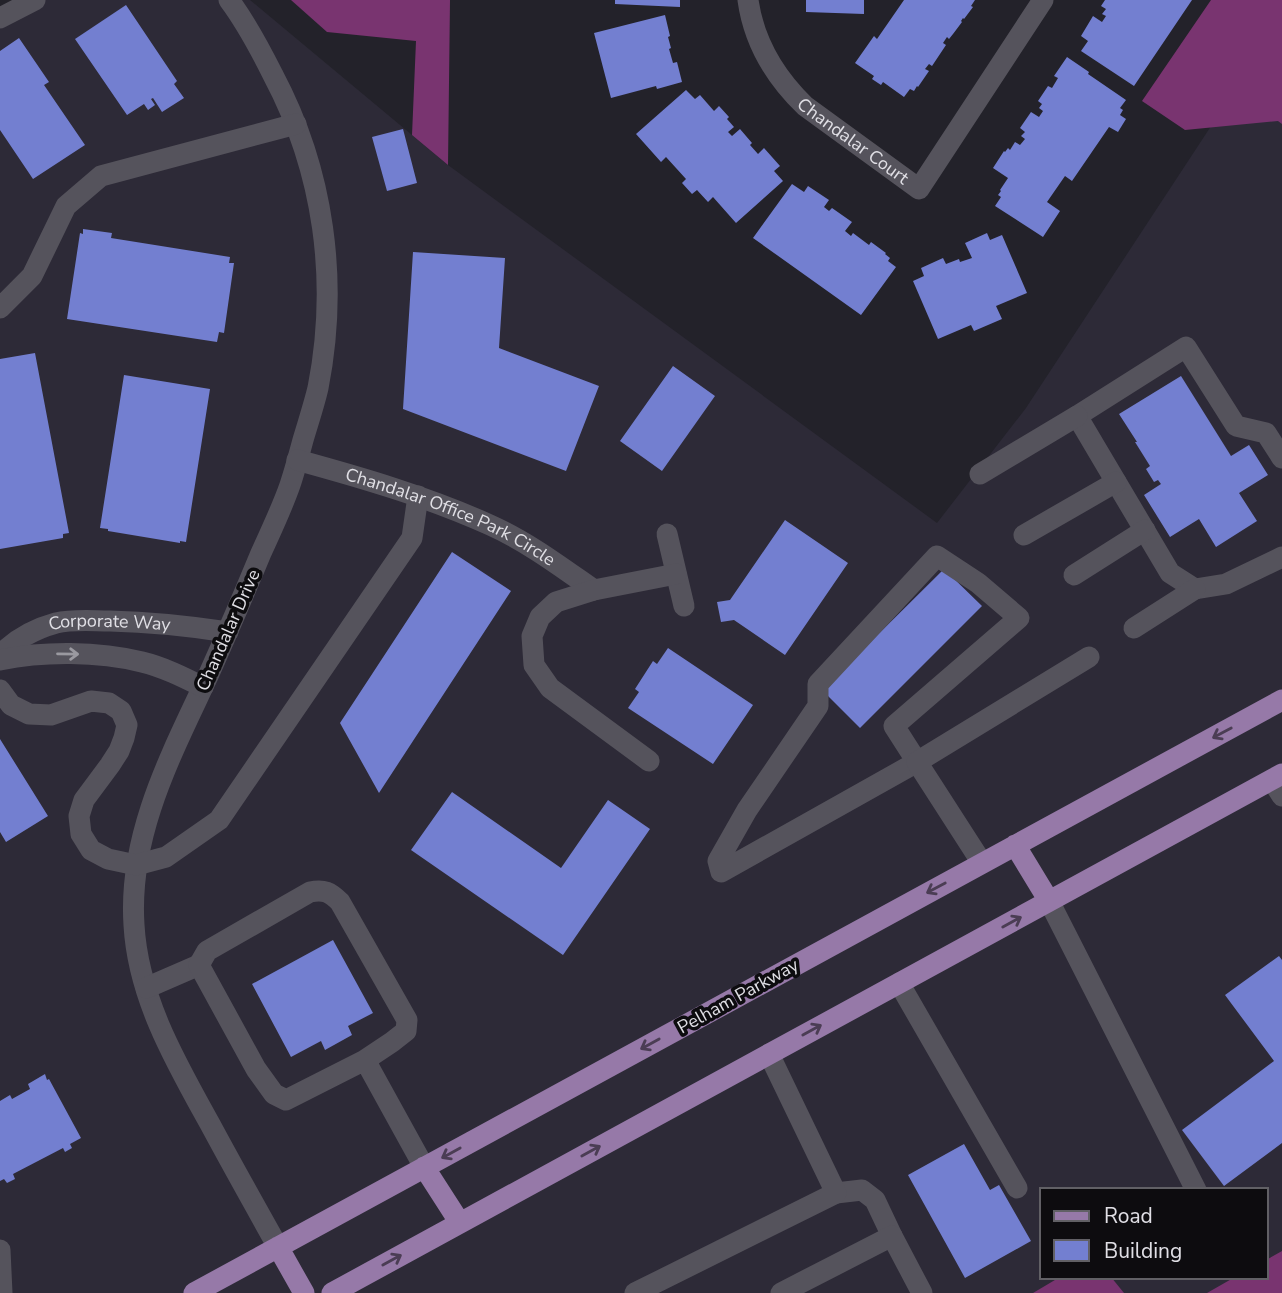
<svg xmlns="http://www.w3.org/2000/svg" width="1282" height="1293" font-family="'Nunito Sans',sans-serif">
	<rect width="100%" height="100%" fill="#23222a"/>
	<path fill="#2d2a37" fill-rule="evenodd" d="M37,0H250L448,165L937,523L1026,408L1282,18V1282L1263,1293H0V20ZM1042,1190H1266V1277H1042Z"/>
	<path fill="#793470" d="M291,0H450L448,165L412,135L416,41L327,32Z
		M1211,0H1282V124L1278,121L1185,130L1142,101Z
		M1282,1251V1293H1207L1235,1277H1266V1260Z
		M1060,1277H1111L1124,1293H1033Z"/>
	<path fill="#737fd0" d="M615,0H680V7L615,4Z
		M806,0H864V14L806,12Z
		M904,0H975L971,6L973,7L964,19L963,18L961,21L962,22L953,34L949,39L947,37L943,43L946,45L932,66L929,64L925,69L929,71L918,87L917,86L914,91L910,89L904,97L883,82L881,85L872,79L874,76L855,63L874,36L877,39Z
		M1105,0H1192L1134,86L1081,51L1088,41L1081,36L1093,16L1102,22L1106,16L1102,14L1106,9L1101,6Z
		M126,5L177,81L174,84L184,98L162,112L153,98L151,99L155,105L148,110L144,104L127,115L75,39Z
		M665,15L670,36L668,37L671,48L669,49L673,63L677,62L682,82L657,89L656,86L611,98L594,33Z
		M19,38L49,82L44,85L85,145L33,179L0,130V51Z
		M1067,57L1089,72L1088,74L1126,100L1120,108L1123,110L1120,115L1126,119L1118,132L1109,127L1072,181L1065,176L1047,202L1060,211L1043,237L995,206L1001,197L998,195L1001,191L1000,190L1008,178L993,168L1004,151L1005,152L1008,148L1010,150L1015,142L1020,145L1025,139L1021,136L1025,132L1020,128L1031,112L1039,117L1043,111L1039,108L1042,104L1038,101L1048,86L1052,88L1058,78L1054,76Z
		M686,90L695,99L700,95L714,111L719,106L729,117L727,119L734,127L728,132L732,136L740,129L752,143L750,145L758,154L764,148L780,166L774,171L783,181L736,223L713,197L708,202L697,190L692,194L682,183L686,179L666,157L661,162L636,134Z
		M403,129L417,183L387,191L372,137Z
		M792,184L804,192L808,186L829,200L824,207L829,211L832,208L852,222L845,231L851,236L853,233L869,245L871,242L886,253L885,254L890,258L888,261L896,267L861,315L753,238Z
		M83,229L112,233L111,238L230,257L229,263H234L224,333L219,332L217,342L67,319L80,233L83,234Z
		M987,233L990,240L1002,235L1027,293L996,306L1002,319L974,331L971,325L938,339L913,281L924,276L921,268L943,258L946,264L959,259L960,262L972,258L965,243Z
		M413,252L505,258L499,348L599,386L566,471L403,409Z
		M35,353L69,533L63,534V538L0,549V359Z
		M673,366L715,396L662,471L620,441Z
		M124,375L210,389L186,542L180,541V543L108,531V529L100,528Z
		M1181,376L1231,456L1249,445L1268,475L1239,493L1257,521L1216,547L1199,519L1170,537L1144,495L1161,484L1158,480L1154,482L1146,469L1150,466L1135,442H1137L1119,414Z
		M785,520L848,563L785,655L734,620L721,622L717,602L730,600Z
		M452,552L511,591L379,793L340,723Z
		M944,569L982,606L860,728L822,690Z
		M668,648L753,705L713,764L628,708L639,692L635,689L653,661L657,664Z
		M0,739L48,816L6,842L0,832Z
		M452,792L561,868L608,800L650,829L563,955L411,850Z
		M333,940L373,1013L348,1026L352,1035L325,1050L321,1041L291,1057L252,984Z
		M1279,956L1282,960V1143L1224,1186L1182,1130L1274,1061L1225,995Z
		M45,1074L47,1080L49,1079L81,1138L70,1144L72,1148L65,1152L63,1148L13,1174L15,1179L7,1183L4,1179L0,1181V1101L10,1095L12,1099L30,1089L28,1084Z
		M964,1144L990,1190L999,1185L1031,1241L965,1278L908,1175Z"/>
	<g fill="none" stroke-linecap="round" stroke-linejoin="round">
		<g stroke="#55535c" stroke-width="21">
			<path d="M229,0C247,24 260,49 273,75C324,171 339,281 318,388C314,405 308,423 303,440C299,455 295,470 290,485C282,508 271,531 261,553C244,594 226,636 208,676C171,755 128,835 134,925C138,997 175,1061 210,1124C232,1165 255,1206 278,1247"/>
			<path id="s1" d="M748,0C754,43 775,77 805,106L919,189L1043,0"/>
			<path d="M0,18L35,0"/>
			<path d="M0,308L32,276L66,206L101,176L296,124"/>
			<path d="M1282,458L1266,433L1236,426L1186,347L1077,416L1170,573L1195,589L1226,584L1282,557"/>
			<path id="s2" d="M297,460C363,478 428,497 490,525C528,542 561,567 594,590"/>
			<path d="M980,474L1077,416"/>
			<path d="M667,534L684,606"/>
			<path d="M1024,535L1116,482"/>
			<path d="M937,556L978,583L1019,618L894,726L917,762L721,872L718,861L747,810L818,706V684Z"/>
			<path d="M1074,575L1145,530"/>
			<path d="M1134,628L1195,589"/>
			<path id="s3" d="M0,655C16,639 34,629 56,623C73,619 92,621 110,621C150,622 189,626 228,632"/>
			<path d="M0,660C43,651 98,651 142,662C163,667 183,677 203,687"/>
			<path d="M0,690L11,705L29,714L51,715L91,701L109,703L121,711L127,725L124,738L119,751L110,765L84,800L79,816L81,834L91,850L108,859L136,865L166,857L219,820L412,538L418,496"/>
			<path d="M649,761L550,688L534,665L532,636L540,617L556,602L594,590L676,574"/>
			<path d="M1272,780L1282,796"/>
			<path d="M982,863L917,762L1089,657"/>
			<path d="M1049,901L1196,1190"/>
			<path d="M899,983L1017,1188"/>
			<path d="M146,988L199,965"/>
			<path d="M365,1060L392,1042L406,1031L407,1020L340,902C330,892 324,889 310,892L207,951L199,965L256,1069L274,1094L286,1100L365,1060L424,1167"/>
			<path d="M836,1193L862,1190L875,1200L892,1236"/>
			<path d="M0,1250L2,1293"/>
			<path d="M635,1293L836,1193L769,1054"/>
			<path d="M781,1293L892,1236L922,1293"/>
		</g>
		<path stroke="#9679a8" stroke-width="21" d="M1015,845L1049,901
			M424,1167L460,1223
			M278,1247L304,1293
			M194,1293L1282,700
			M332,1293L1282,774"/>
	</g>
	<defs><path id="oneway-shaft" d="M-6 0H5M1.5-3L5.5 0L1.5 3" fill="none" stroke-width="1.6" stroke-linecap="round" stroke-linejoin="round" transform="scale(1.75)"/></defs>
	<use stroke="#9a99a0" href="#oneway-shaft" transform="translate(68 654) rotate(1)"/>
	<g stroke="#4b3d54">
		<use href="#oneway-shaft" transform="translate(1222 733) rotate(152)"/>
		<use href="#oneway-shaft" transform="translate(936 888) rotate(152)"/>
		<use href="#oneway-shaft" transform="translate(1012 922) rotate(-29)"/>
		<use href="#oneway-shaft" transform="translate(812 1030) rotate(-29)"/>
		<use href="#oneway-shaft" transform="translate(650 1044) rotate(151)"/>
		<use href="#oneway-shaft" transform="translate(591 1151) rotate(-29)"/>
		<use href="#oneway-shaft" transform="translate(451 1153) rotate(151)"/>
		<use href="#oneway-shaft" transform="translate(392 1260) rotate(-29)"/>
	</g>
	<g text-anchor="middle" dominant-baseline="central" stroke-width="7" stroke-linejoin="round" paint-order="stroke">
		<g font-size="18" fill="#e0dfe5" stroke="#0d0c0f">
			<text stroke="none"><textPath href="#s1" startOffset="182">Chandalar Court</textPath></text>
			<text stroke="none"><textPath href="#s2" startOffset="164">Chandalar Office Park Circle</textPath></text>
			<text stroke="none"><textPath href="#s3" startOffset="119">Corporate Way</textPath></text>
			<text transform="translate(228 630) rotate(-66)">Chandalar Drive</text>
			<text transform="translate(738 996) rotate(-29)">Pelham Parkway</text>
		</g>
	</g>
	<rect x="1040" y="1188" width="228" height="91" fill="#0d0c0f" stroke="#616065" stroke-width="2"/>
	<rect x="1054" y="1211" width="35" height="10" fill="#9679a8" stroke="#616065" stroke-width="2"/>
	<text x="1104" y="1223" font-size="21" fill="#e0dfe5">Road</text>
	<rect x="1054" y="1240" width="35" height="21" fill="#737fd0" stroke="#616065" stroke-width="2"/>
	<text x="1104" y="1258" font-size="21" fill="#e0dfe5">Building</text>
</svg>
